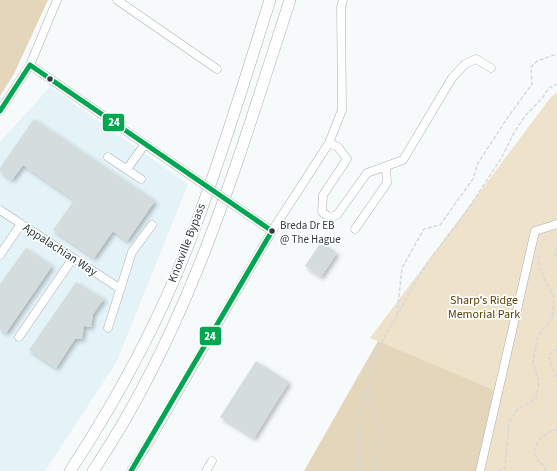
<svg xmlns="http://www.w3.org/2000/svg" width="557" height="471" font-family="'Source Sans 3',sans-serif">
	<defs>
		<filter id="shadow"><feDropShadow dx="2.5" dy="2.5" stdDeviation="2" flood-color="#0004"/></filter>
	</defs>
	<rect width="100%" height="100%" fill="#f7fafb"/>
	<path fill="#e4f3f8" d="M50,87L188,184L116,363L45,471H0V142Z"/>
	<path fill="#eee2ca" d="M557,92V471H483L494,390L370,338L551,97Z"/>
	<path fill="#e3d6bb" d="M0,0H48L14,74L0,96Z
		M378,341L494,390L476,471H304Z"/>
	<path fill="#d4dcde" filter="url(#shadow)" d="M34,119L155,201L127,241L113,231L94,258L53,230L74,200L23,165L12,180L0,171V168Z
		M321,242L337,253L321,277L305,266Z
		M26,248L52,266L6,333L0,329V284Z
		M76,282L104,299L93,314L91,327L84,326L82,339H75L56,368L29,350Z
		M256,361L289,382L254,438L220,417Z"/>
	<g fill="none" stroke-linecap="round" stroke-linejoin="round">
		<g stroke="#a8afb1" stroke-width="9">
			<path id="minor" d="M117,0L217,69
				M30,65L187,173
				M0,111L30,65L57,0
				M329,143L338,147L347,159L323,195L322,212L329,217L337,215L367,173L403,160L452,78L465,64L476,59L491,68
				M108,157L141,179
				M127,169L145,144
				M0,210L116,286L121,288
				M247,214L272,231
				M355,229L387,183L386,167
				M0,255L21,224
				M108,328L132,252L152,225
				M19,337L73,258
				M131,471L153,436L272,231L329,143L342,110L341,7L343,0
				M206,471L212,461
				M480,471L535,231L557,224"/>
		</g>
		<g stroke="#a8afb1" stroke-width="12">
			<path id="highway" d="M70,471C120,395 164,312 195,227C223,152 246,76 270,0
				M93,471C190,327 237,163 290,0"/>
		</g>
		<path stroke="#d6d9da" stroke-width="1.5" stroke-dasharray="4 2" stroke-linecap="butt" d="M557,248L554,252L557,257
			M397,315L402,268L424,229L440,225L473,179L478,163L508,117L532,84L531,67L537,61L557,54
			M557,349L549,355L551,365L557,378
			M359,471C357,443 357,413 368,387
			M374,471L380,437L377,420L371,403L369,385L373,361L380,345L425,266L466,212L502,157L515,131L526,115L543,97L549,88L557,84
			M498,471L505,468L509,422L517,410L536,398L539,382L533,362L538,335L552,320L554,298L540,269L538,254
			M545,471V466L538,461L534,451C537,440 545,432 557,430"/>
		<use href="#minor" stroke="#fefefe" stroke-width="8"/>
		<use href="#highway" stroke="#fefefe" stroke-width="11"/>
		<g stroke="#a8afb1" stroke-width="9" stroke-linecap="butt">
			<path id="minor-bridge" d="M187,173L247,214"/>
		</g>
		<use href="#minor-bridge" stroke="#fefefe" stroke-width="8"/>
		<g stroke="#fff" stroke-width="8">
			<path id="bus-1" d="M0,111L30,65L272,231L131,471"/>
		</g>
		<use href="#bus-1" stroke="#00a651" stroke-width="5"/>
	</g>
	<g fill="#303c40" stroke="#fff" stroke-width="1.5">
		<circle cx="50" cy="79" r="3.5"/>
		<circle cx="272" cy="231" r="3.5"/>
	</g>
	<g text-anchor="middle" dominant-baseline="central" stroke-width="3.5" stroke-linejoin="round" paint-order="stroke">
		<g font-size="11" fill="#303c40" stroke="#fff" text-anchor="start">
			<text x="280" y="225">Breda Dr EB<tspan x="280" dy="14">@ The Hague</tspan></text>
		</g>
		<g font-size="12" fill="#303c40" stroke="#fff">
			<text transform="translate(187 243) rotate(-69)">Knoxville Bypass</text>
			<text transform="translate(60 250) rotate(33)">Appalachian Way</text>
		</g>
		<g font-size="12" fill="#5b4201" stroke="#fff">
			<text x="484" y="300">Sharp's Ridge<tspan x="484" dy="14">Memorial Park</tspan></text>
		</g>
	</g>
	<g stroke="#fff" stroke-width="1.5">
		<rect x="102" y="113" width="23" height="19" rx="4" fill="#00a651"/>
		<rect x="199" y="326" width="23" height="20" rx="4" fill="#00a651"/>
	</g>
	<g font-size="11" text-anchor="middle" font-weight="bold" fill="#fff">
		<text x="114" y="126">24</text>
		<text x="210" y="340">24</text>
	</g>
</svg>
